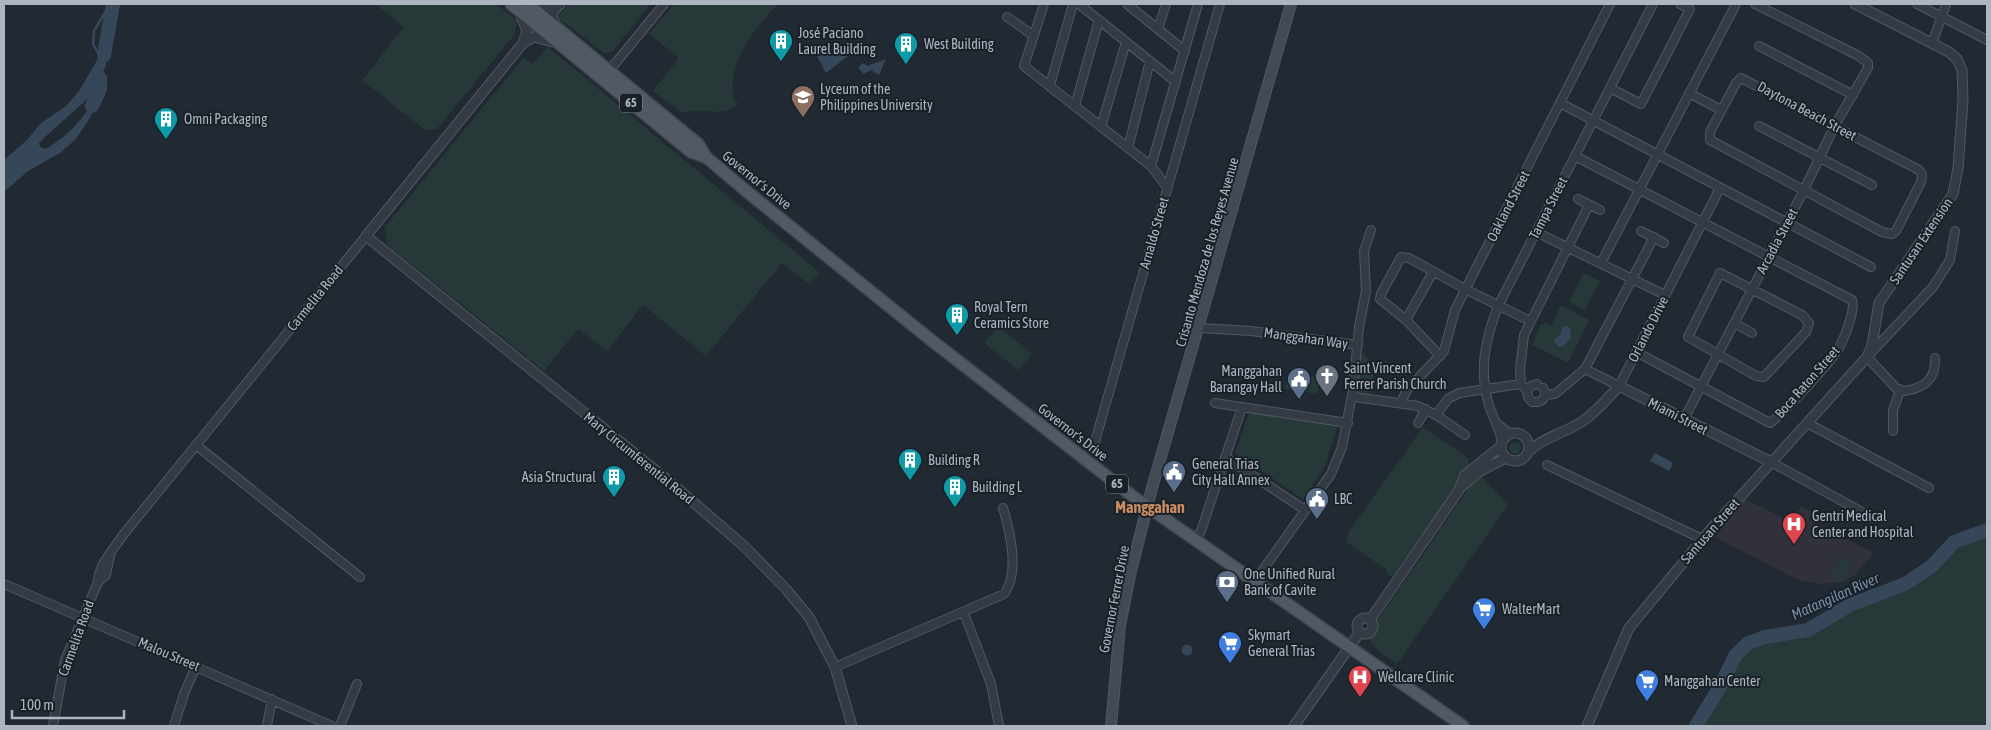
<svg xmlns="http://www.w3.org/2000/svg" width="1991" height="730" font-family="'Asap Condensed',sans-serif">
	<rect width="100%" height="100%" fill="#212933"/>
	<path fill="#31313b" d="M1744,499L1788,520L1802,507L1812,512L1809,520L1874,553L1855,575L1843,582L1820,584L1798,580L1715,537Z"/>
	<path fill="#263838" d="M375,4H496L517,20L515,34L437,129L425,130L362,80L404,27Z
		M568,4H650L613,51L605,54L557,17Z
		M674,4H779C756,24 723,70 735,102L739,103C724,120 702,106 682,113L653,91L679,58L649,34Z
		M548,47L794,251L820,273L809,284L782,263L706,356L643,305L607,351L578,329L544,371L387,245L385,227L524,57L533,64Z
		M1584,273L1600,281L1585,310L1569,302Z
		M1561,305L1589,320L1568,363L1532,345L1541,325L1546,323L1551,326Z
		M998,326L1032,354L1018,370L984,343Z
		M1362,353L1375,366L1369,393L1356,392Z
		M1288,372L1320,377L1317,394L1285,389Z
		M1249,413L1338,425L1325,466L1303,499L1235,453Z
		M1423,427L1468,458L1470,465L1460,476L1461,478L1392,577L1386,573L1387,570L1346,542L1349,531Z
		M1509 448a6 6 0 1 1 12 0a6 6 0 1 1-12 0Z
		M1482,477L1508,505L1397,664L1378,651L1369,639L1378,620L1470,486Z
		M1987,531V726H1696L1721,685L1735,656L1748,643L1765,637L1808,630L1850,605L1905,584L1932,566L1954,542Z
		M1840,556L1852,562L1841,581L1829,575Z"/>
	<path fill="#37475a" d="M113,12L106,65L94,93L45,137L39,143L40,147L46,149C73,132 85,117 100,89L91,116L76,139L60,153L28,171L4,192V160L27,140L41,123L66,106L79,91L103,50Z
		M840,45L844,52L847,50L845,46L849,45L852,53L826,73L817,56Z
		M886,59L879,75L871,70L863,74L858,67L863,63L867,66Z
		M1567,326L1570,329L1571,338L1564,346L1559,347L1554,342L1555,338L1560,335L1563,327Z
		M1655,453L1673,463L1669,471L1650,461Z
		M1181.5 650a5.5 5.5 0 1 1 11 0a5.5 5.5 0 1 1-11 0Z"/>
	<g fill="none" stroke-linecap="round" stroke-linejoin="round">
		<path stroke="#37475a" stroke-width="2.5" d="M101,58L93,44L94,31L110,4"/>
		<path stroke="#37475a" stroke-width="14" d="M104,55L113,4
			M92,106L100,89V78
			M1696,726L1721,685L1735,656L1748,643L1765,637L1808,630L1850,605L1905,584L1932,566L1954,542L1987,530"/>
		<g stroke="#515862" stroke-width="10">
			<path id="minor" d="M1044,4L1024,66L1151,166L1167,187
				M1079,4L1176,82
				M1127,4L1185,51
				M1917,4L1987,40
				M1007,17L1034,36
				M1158,29L1166,4
				M1932,44L1946,4
				M1759,46L1853,95
				M609,71L664,4
				M1741,78L1919,170L1922,174L1921,182L1896,231L1892,234L1882,232L1710,140V132L1736,83Z
				M1050,85L1073,4
				M1610,88L1641,104L1690,9L1680,4
				M1689,93L1721,110
				M1560,103L1871,267
				M1075,106L1099,20
				M1759,126L1872,185
				M1101,127L1126,42
				M1128,148L1150,61
				M1575,156L1852,300C1856,310 1843,342 1837,351C1829,364 1782,415 1770,423L1636,352
				M1151,166L1198,4
				M1578,199L1600,210
				M1641,231L1664,243
				M1536,232L1665,295
				M1601,263L1736,4
				M1720,273L1802,315L1809,323L1806,332L1764,377L1756,376L1688,337Z
				M1406,320L1433,272
				M1734,323L1752,333
				M1200,328L1251,331L1358,345
				M1440,356L1406,320L1380,299L1381,294L1401,257L1409,258L1465,289L1530,321
				M1935,358C1936,379 1925,388 1904,391L1896,388L1867,357L1933,287L1950,260L1955,231
				M1585,369L1619,386L1720,188
				M1537,384L1531,386L1527,391L1528,397L1532,402H1538C1545,400 1547,394 1543,388
				M1527,391L1521,384L1520,370L1524,335L1589,205
				M1545,395L1555,394L1585,369L1654,237
				M1355,397L1418,406L1436,415L1465,435
				M1401,402L1407,390L1444,351L1455,310L1610,4
				M1215,403L1348,423
				M1436,415L1448,399L1459,393L1521,384
				M1684,419L1804,190L1835,125L1868,68V63L1859,56L1755,4
				M1418,423L1426,409
				M1807,423L1929,488
				M1498,424L1510,434
				M1893,431V410L1900,391
				M1502,441C1500,430 1494,420 1490,408C1478,373 1485,340 1498,306L1653,4
				M196,445L360,577
				M1225,457L1305,510
				M1086,461L1092,452L1220,4
				M1771,462L1873,518
				M1547,465L1702,539
				M1195,540L1201,531L1242,407
				M1255,581L1331,474L1342,447L1353,390L1359,327L1366,291L1364,251L1371,230
				M98,582L106,575L110,555
				M4,584L332,726
				M964,613L991,684L999,726
				M835,667L1004,594C1020,574 1010,531 1003,508
				M53,726L65,660L98,582C99,563 113,551 123,535L366,236
				M174,726L184,694L196,666
				M267,726L272,699
				M340,726L357,684"/>
		</g>
		<g stroke="#515862" stroke-width="11">
			<path id="tertiary" d="M533,7L545,9L550,4
				M520,13L527,31L523,43L366,236L670,482L745,547L786,589L809,617L835,667L852,726
				M557,27L551,14L560,4
				M523,43L534,37L553,42
				M1501 447a14 14 0 1 1 28 0a14 14 0 1 1-28 0Z
				M1529,451C1544,437 1565,433 1583,421C1597,411 1608,398 1619,386L1771,462
				M1459,489L1480,471L1506,458
				M1357 626a8 8 0 1 1 16 0a8 8 0 1 1-16 0Z
				M1370,620L1459,490L1465,475L1501,446
				M1294,726L1360,632
				M1587,726L1629,628L1711,529L1867,357L1872,345L1879,303L1953,194L1958,168L1963,100L1962,70L1957,59L1949,52L1855,4"/>
		</g>
		<g stroke="#515862" stroke-width="12">
			<path id="secondary" d="M1111,726L1120,625L1130,575L1152,488L1291,4"/>
		</g>
		<g stroke="#3d444d" stroke-width="14">
			<path id="primary" d="M511,4L691,152L706,157
				M528,4L698,144L706,157L751,195L931,340L1135,498L1463,726"/>
		</g>
		<use href="#minor" stroke="#343b44" stroke-width="8"/>
		<use href="#tertiary" stroke="#343b44" stroke-width="9"/>
		<use href="#secondary" stroke="#424a56" stroke-width="10"/>
		<use href="#primary" stroke="#515a64" stroke-width="11"/>
	</g>
	<defs>
		<g id="building-pin" transform="scale(1.25)"><path d="M0 17L-7.5 6A9.5 9.5 0 1 1 7.5 6Z" fill="#0f9aa8" stroke="#192028"/><path d="M-4-6H4V6H1V3H-1V6H-4ZM-2.5-4.3h1.7v1.8h-1.7ZM.8-4.3h1.7v1.8H.8ZM-2.5-1h1.7V.8h-1.7ZM.8-1h1.7V.8H.8Z" fill="#fff"/></g>
		<g id="university-pin" transform="scale(1.25)"><path d="M0 17L-7.5 6A9.5 9.5 0 1 1 7.5 6Z" fill="#8d6e63" stroke="#192028"/><path d="M0-5L7-2L0 1L-7-2ZM-4 1L0 2.5L4 1V4Q0 6-4 4Z" fill="#fff"/></g>
		<g id="church-pin" transform="scale(1.25)"><path d="M0 17L-7.5 6A9.5 9.5 0 1 1 7.5 6Z" fill="#6b7280" stroke="#192028"/><path d="M-1.2-6h2.4v3.5h3.3v2.4h-3.3V6h-2.4V-.1h-3.3v-2.4h3.3Z" fill="#fff"/></g>
		<g id="civic-pin" transform="scale(1.25)"><path d="M0 17L-7.5 6A9.5 9.5 0 1 1 7.5 6Z" fill="#5c6f8a" stroke="#192028"/><path d="M-.6-6.5H3V-4.5H.6V-3L4-1V1h2V6H-6V1h2V-1L-.6-3ZM-1.2 2.5V6h2.4V2.5Z" fill="#fff"/></g>
		<g id="hospital-pin" transform="scale(1.25)"><path d="M0 17L-7.5 6A9.5 9.5 0 1 1 7.5 6Z" fill="#e0444e" stroke="#192028"/><path d="M-5-5h3v3.5h4V-5h3V5h-3V1.5h-4V5h-3Z" fill="#fff"/></g>
		<g id="bank-pin" transform="scale(1.25)"><path d="M0 17L-7.5 6A9.5 9.5 0 1 1 7.5 6Z" fill="#5c6f8a" stroke="#192028"/><path d="M-6-4H6V4H-6ZM0-2.3a2.3 2.3 0 1 0 0 4.6a2.3 2.3 0 1 0 0-4.6Z" fill="#fff"/></g>
		<g id="supermarket-pin" transform="scale(1.25)"><path d="M0 17L-7.5 6A9.5 9.5 0 1 1 7.5 6Z" fill="#3f7fe0" stroke="#192028"/><path d="M-6-5.5h2.5l.6 2H6L4.5 2H-2.5L-4.4-4H-6ZM-1.5 3.2a1.3 1.3 0 1 0 .1 0ZM3 3.2a1.3 1.3 0 1 0 .1 0Z" fill="#fff"/></g>
	</defs>
	<g fill-rule="evenodd">
		<use href="#building-pin" x="781" y="41"/>
		<use href="#building-pin" x="906" y="44"/>
		<use href="#university-pin" x="803" y="97"/>
		<use href="#building-pin" x="166" y="119"/>
		<use href="#building-pin" x="957" y="315"/>
		<use href="#church-pin" x="1327" y="376"/>
		<use href="#civic-pin" x="1299" y="379"/>
		<use href="#building-pin" x="910" y="460"/>
		<use href="#civic-pin" x="1174" y="472"/>
		<use href="#building-pin" x="614" y="477"/>
		<use href="#building-pin" x="955" y="487"/>
		<use href="#civic-pin" x="1317" y="499"/>
		<use href="#hospital-pin" x="1794" y="524"/>
		<use href="#bank-pin" x="1227" y="582"/>
		<use href="#supermarket-pin" x="1484" y="609"/>
		<use href="#supermarket-pin" x="1230" y="643"/>
		<use href="#hospital-pin" x="1360" y="677"/>
		<use href="#supermarket-pin" x="1647" y="681"/>
	</g>
	<g text-anchor="middle" dominant-baseline="central" stroke-width="4" stroke-linejoin="round" paint-order="stroke">
		<g fill="#192028" stroke="#818893" stroke-width="1">
			<rect x="620" y="93.5" width="22" height="19" rx="4"/>
			<rect x="1106" y="474.5" width="22" height="19" rx="4"/>
		</g>
		<g font-size="12" font-weight="bold" fill="#adb5c1">
			<text x="631" y="103">65</text>
			<text x="1117" y="484">65</text>
		</g>
		<g font-size="14" fill="#adb5c1" stroke="#192028" text-anchor="start">
			<text x="798" y="33">José Paciano<tspan x="798" dy="16">Laurel Building</tspan></text>
			<text x="924" y="44">West Building</text>
			<text x="820" y="89">Lyceum of the<tspan x="820" dy="16">Philippines University</tspan></text>
			<text x="184" y="119">Omni Packaging</text>
			<text x="974" y="307">Royal Tern<tspan x="974" dy="16">Ceramics Store</tspan></text>
			<text x="1344" y="368">Saint Vincent<tspan x="1344" dy="16">Ferrer Parish Church</tspan></text>
			<text x="1282" y="371" text-anchor="end">Manggahan<tspan x="1282" dy="16">Barangay Hall</tspan></text>
			<text x="928" y="460">Building R</text>
			<text x="1192" y="464">General Trias<tspan x="1192" dy="16">City Hall Annex</tspan></text>
			<text x="596" y="477" text-anchor="end">Asia Structural</text>
			<text x="972" y="487">Building L</text>
			<text x="1334" y="499">LBC</text>
			<text x="1812" y="516">Gentri Medical<tspan x="1812" dy="16">Center and Hospital</tspan></text>
			<text x="1244" y="574">One Unified Rural<tspan x="1244" dy="16">Bank of Cavite</tspan></text>
			<text x="1502" y="609">WalterMart</text>
			<text x="1248" y="635">Skymart<tspan x="1248" dy="16">General Trias</tspan></text>
			<text x="1378" y="677">Wellcare Clinic</text>
			<text x="1664" y="681">Manggahan Center</text>
		</g>
		<g font-size="14" fill="#adb5c1" stroke="#192028">
			<text transform="translate(1807 111) rotate(28)">Daytona Beach Street</text>
			<text transform="translate(757 180) rotate(39)">Governor's Drive</text>
			<text transform="translate(1508 206) rotate(-63)">Oakland Street</text>
			<text transform="translate(1548 208) rotate(-63)">Tampa Street</text>
			<text transform="translate(1154 233) rotate(-74)">Arnaldo Street</text>
			<text transform="translate(1777 241) rotate(-62)">Arcadia Street</text>
			<text transform="translate(1921 241) rotate(-56)">Santusan Extension</text>
			<text transform="translate(1207 252) rotate(-74)">Crisanto Mendoza de los Reyes Avenue</text>
			<text transform="translate(315 298) rotate(-51)">Carmelita Road</text>
			<text transform="translate(1648 329) rotate(-63)">Orlando Drive</text>
			<text transform="translate(1306 338) rotate(8)">Manggahan Way</text>
			<text transform="translate(1807 382) rotate(-49)">Boca Raton Street</text>
			<text transform="translate(1678 416) rotate(27)">Miami Street</text>
			<text transform="translate(1073 432) rotate(38)">Governor's Drive</text>
			<text transform="translate(639 458) rotate(39)">Mary Circumferential Road</text>
			<text transform="translate(1710 531) rotate(-49)">Santusan Street</text>
			<text transform="translate(1114 599) rotate(-79)">Governor Ferrer Drive</text>
			<text transform="translate(76 638) rotate(-70)">Carmelita Road</text>
			<text transform="translate(169 654) rotate(23)">Malou Street</text>
		</g>
		<g font-size="15" font-style="italic" fill="#788ea7" stroke="#192028">
			<text transform="translate(1835 596) rotate(-24)">Matangilan River</text>
		</g>
		<g font-size="16" font-weight="bold" fill="#c78b62" stroke="#192028">
			<text x="1150" y="507">Manggahan</text>
		</g>
	</g>
	<rect width="1991" height="730" fill="none" stroke="#adb5c1" stroke-width="10"/>
	<path d="M12 710v8h112v-8" fill="none" stroke="#adb5c1" stroke-width="2.5"/>
	<text x="20" y="710" font-size="15" fill="#adb5c1" stroke="#192028" stroke-width="4" paint-order="stroke">100 m</text>
</svg>
